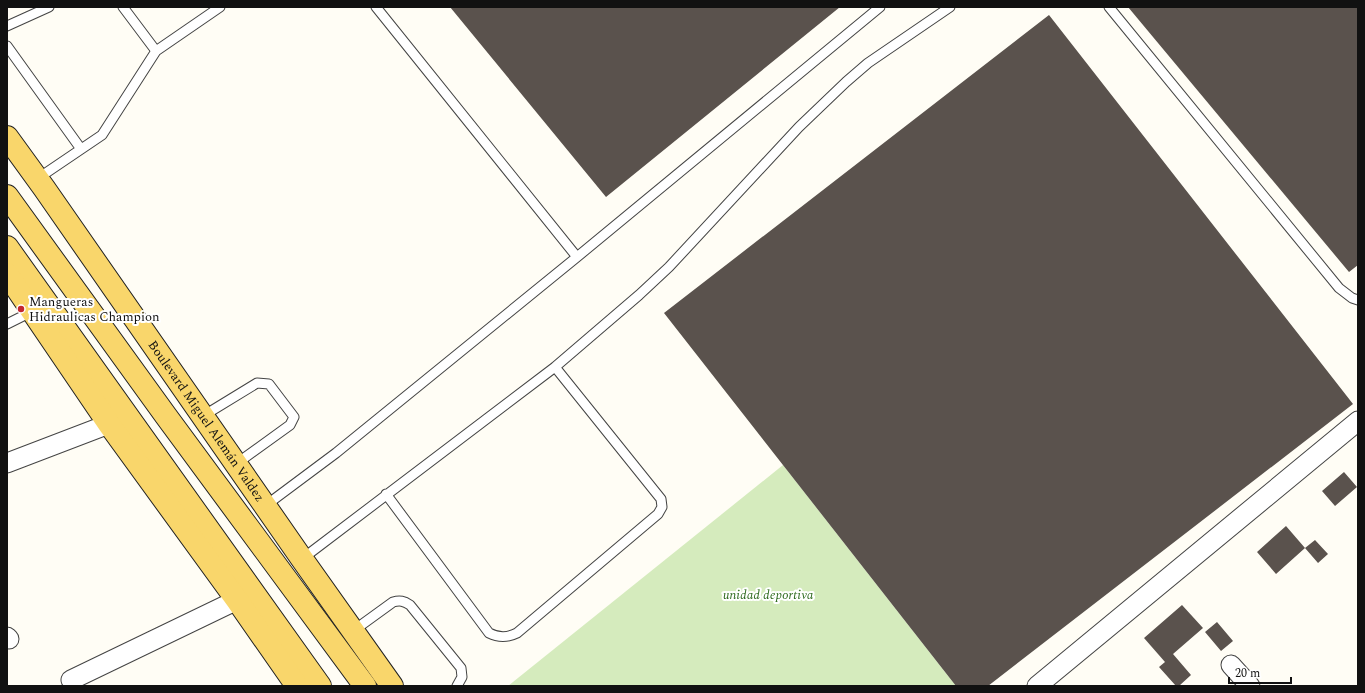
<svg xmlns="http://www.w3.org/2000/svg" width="1365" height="693" font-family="Spectral,serif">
	<rect width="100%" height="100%" fill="#fffdf5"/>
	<path fill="#d5ebbd" d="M783,465L956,686H508Z"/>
	<path fill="#5a524d" d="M450,7H840L606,197Z
		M1128,7H1358V265L1349,272Z
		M1049,15L1353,404L988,686H956L664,313Z
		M1344,472L1357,487L1335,506L1322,491Z
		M1286,526L1305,548L1276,574L1257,552Z
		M1315,540L1328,554L1318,563L1305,548Z
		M1182,605L1203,628L1173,654L1191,675L1179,686H1176L1159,667L1165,662L1144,638Z
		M1217,622L1233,641L1221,651L1205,632Z"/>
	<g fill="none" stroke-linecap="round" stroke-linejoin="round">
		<g stroke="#444" stroke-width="11">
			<path id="lane" d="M123,7L156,51
				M376,7L577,257
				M1109,7L1339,288L1352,298L1358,300
				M7,26L49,7
				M7,46L81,149
				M37,179L102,135L156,51L220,7
				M7,324L33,311
				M203,416L257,383L269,384L294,417L290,425L236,464
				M386,494L489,633C499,638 507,638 517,633L658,514L662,507L661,499L555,367
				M265,506L336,453L577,257L880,7
				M302,559L555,367L639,295L669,267L799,127L846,82L868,63L950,7
				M353,631L393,602C400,600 404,601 410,605L461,668L462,677L457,686"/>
		</g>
		<g stroke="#444" stroke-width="21">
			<path id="street" d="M7,463L109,424
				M7,637L9,639
				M1231,665L1250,686
				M71,680L237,600
				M1037,686L1358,421"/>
		</g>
		<g stroke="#222" stroke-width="24">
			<g id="primary">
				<path id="s1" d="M7,137L44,188L302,559L392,686"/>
				<path d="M7,196L166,416L365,686"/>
				<path d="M7,247L320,686"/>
				<path d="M7,274L109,424L237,600L297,686"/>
			</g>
		</g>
		<use href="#lane" stroke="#fff" stroke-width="9"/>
		<use href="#street" stroke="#fff" stroke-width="19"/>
		<use href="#primary" stroke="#f9d66b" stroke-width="22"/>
	</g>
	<circle fill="#c4262e" stroke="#fff" stroke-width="1.5" cx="21" cy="309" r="4"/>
	<g text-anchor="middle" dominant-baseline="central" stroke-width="4" stroke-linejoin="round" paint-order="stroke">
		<g font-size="13" fill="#111" stroke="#fff" text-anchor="start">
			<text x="29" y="302">Mangueras<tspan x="29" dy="15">Hidraulicas Champion</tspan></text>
		</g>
		<g font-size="13" fill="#111" stroke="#fff">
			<text stroke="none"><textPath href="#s1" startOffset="347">Boulevard Miguel Alemán Valdez</textPath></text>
		</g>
		<g font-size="13" font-style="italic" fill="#2f6b1f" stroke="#fff">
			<text x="768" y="595">unidad deportiva</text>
		</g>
	</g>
	<rect width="1365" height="693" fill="none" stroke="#111111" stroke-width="16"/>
	<path d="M1229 677v6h62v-6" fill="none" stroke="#111111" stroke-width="2"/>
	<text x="1235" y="677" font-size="12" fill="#111111" stroke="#ffffff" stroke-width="3" paint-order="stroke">20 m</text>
</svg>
